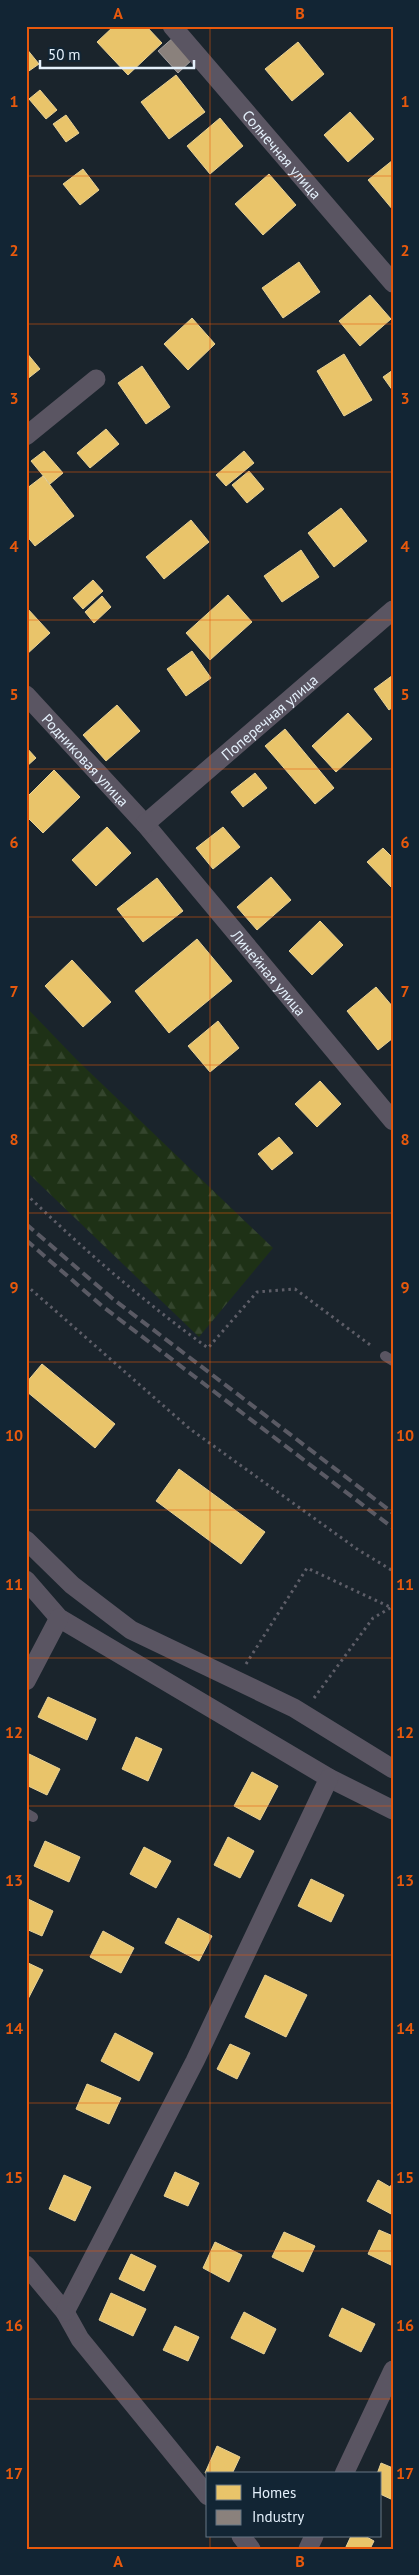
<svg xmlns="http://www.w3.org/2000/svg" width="419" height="2575" font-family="'PT Sans',sans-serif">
	<defs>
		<pattern id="forest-firs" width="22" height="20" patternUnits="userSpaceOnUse" patternTransform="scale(1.25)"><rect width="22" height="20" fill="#1e3116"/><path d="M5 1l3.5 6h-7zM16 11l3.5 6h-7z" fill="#34452d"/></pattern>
	</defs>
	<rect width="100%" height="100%" fill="#1a242c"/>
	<path fill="url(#forest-firs)" d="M26,1007L77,1060L273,1248L199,1337L26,1171Z"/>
	<path fill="#e9c46a" stroke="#e8d196" d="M114,26H146L162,43L128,75L97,42Z
		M298,42L324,74L292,101L265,69Z
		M26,48L39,64L26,73Z
		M176,75L205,112L169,139L141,102Z
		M40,90L57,110L46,119L29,99Z
		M350,112L374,139L348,162L324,135Z
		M66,115L79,133L66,142L53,124Z
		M220,118L243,146L210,174L187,146Z
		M393,160V210L368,180Z
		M83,169L99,190L80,205L63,184Z
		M269,174L296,205L263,235L235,204Z
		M299,262L320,292L283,318L262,288Z
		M370,295L391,319L360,346L339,321Z
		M192,318L215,344L188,370L164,344Z
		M26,352L40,369L26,380Z
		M344,354L372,400L344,416L317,371Z
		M142,366L170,407L146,424L118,383Z
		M393,370V391L383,377Z
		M106,429L119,444L90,468L77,453Z
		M44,451L63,473L50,484L31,461Z
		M244,451L254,463L226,486L216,475Z
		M249,471L264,489L247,503L232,485Z
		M43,476L74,516L35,546L26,535V489Z
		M341,508L367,541L334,567L308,533Z
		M191,520L209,542L164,579L146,557Z
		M301,550L319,577L282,602L264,576Z
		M93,580L103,591L83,609L73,598Z
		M228,595L252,622L210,660L186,633Z
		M102,596L111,607L94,623L85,612Z
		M27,608L50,633L26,655V609Z
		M192,651L211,678L186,696L167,669Z
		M393,675V707L389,710L374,689Z
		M117,705L140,731L106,761L83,735Z
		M348,713L372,739L336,772L312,746Z
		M285,729L334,788L315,804L265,746Z
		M26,747L36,758L26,767Z
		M54,770L80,797L43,833L26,816V798Z
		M255,773L267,788L243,807L231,792Z
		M107,827L131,853L96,886L72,860Z
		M223,827L240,847L213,869L196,848Z
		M383,848L393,858V889L367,862Z
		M271,877L291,900L257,930L237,907Z
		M157,878L183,911L143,942L117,909Z
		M320,921L343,945L312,975L289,951Z
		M197,939L232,981L169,1033L135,991Z
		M72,960L111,1002L83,1027L45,986Z
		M376,987L393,1007V1038L378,1050L347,1011Z
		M218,1021L239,1048L210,1072L188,1046Z
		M320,1081L341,1104L317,1127L295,1104Z
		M279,1137L293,1153L272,1170L258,1154Z
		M42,1364L115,1424L95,1448L26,1391V1383Z
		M179,1469L265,1532L241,1564L156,1501Z
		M48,1697L96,1719L87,1740L38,1717Z
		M136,1737L162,1749L148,1781L122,1769Z
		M27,1753L60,1769L47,1795L26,1785Z
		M252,1772L278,1786L260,1820L234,1806Z
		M228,1837L254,1851L240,1878L214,1865Z
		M45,1841L80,1857L69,1882L34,1866Z
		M144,1847L171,1861L156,1888L130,1874Z
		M311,1879L344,1895L331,1922L298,1906Z
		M26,1898L53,1911L42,1936L26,1929Z
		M178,1918L212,1936L199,1961L165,1943Z
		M103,1931L134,1948L121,1973L90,1957Z
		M26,1962L43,1970L26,2003Z
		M265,1975L307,1995L286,2037L245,2017Z
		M115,2033L153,2053L139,2081L101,2061Z
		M230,2044L250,2053L237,2079L217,2069Z
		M87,2084L121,2098L109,2124L76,2109Z
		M175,2172L199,2183L188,2206L164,2196Z
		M64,2175L91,2187L75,2221L49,2209Z
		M378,2180L390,2187L393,2182V2215L367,2201Z
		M379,2230L393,2236V2266L368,2254Z
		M284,2232L315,2246L303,2272L272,2257Z
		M215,2242L242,2255L229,2282L203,2268Z
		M131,2254L156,2266L144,2291L119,2279Z
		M111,2293L146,2309L133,2336L99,2320Z
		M342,2308L375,2324L361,2352L329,2336Z
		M244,2312L276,2329L264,2354L231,2338Z
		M175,2326L199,2337L188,2361L163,2350Z
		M217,2446L240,2457L232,2474L205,2473Z
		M381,2463L393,2468V2500L380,2494V2474H377Z
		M351,2536H365L374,2541L370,2549H345Z"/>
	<path fill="#8a817c" stroke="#a5a2a2" d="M174,37L194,58L178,73L158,51Z"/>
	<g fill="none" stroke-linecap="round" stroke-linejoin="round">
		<path stroke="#5e5e68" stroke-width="3" stroke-dasharray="2.5 4" stroke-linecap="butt" d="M26,1194C83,1249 144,1302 208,1348L257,1292L295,1289L373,1347
			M26,1285L190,1429L357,1549L393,1571
			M246,1664L307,1568L392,1608
			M314,1698L373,1618L392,1607"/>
		<path stroke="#5a5562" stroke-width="10" d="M385,1356L393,1361
			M26,1813L33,1817"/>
		<g stroke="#5a5562" stroke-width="19">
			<path id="s1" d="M172,26L393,283"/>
			<path d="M26,436L96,379"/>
			<path id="s2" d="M26,695L145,824L393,1121"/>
			<path id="s3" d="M145,824L393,610"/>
			<path d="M26,1540L72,1585L131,1630L294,1708L393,1769"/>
			<path d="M26,1580L59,1618L329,1778L393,1810"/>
			<path d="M26,1681L59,1618"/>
			<path d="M26,2265L65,2312L80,2339L208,2496"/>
			<path d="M65,2312L195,2061L329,1778"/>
			<path d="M344,2474L393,2370"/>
			<path d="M241,2536L251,2549"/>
			<path d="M308,2549L314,2536"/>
		</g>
		<path stroke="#5a5a64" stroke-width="4" stroke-dasharray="10 5" stroke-linecap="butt" d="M26,1224L113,1299L393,1513
			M26,1240L102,1306L393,1528"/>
	</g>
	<path fill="none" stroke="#e8590c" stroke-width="1" stroke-opacity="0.55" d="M210,26V2474M26,176H393M26,324H393M26,472H393M26,620H393M26,769H393M26,917H393M26,1065H393M26,1213H393M26,1362H393M26,1510H393M26,1658H393M26,1806H393M26,1955H393M26,2103H393M26,2251H393M26,2399H393M210,2536V2549"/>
	<g text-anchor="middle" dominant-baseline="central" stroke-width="5" stroke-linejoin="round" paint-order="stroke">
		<g font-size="15" fill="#e4f0fb" stroke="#122534">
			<text stroke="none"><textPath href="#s1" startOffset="169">Солнечная улица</textPath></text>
			<text stroke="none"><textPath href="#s3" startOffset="164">Поперечная улица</textPath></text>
			<text stroke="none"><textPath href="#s2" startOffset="88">Родниковая улица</textPath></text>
			<text stroke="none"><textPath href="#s2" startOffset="369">Линейная улица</textPath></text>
		</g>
	</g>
	<rect width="419" height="2575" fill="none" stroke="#122534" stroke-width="55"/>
	<rect x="206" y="2472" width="175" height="65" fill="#122534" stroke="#667684"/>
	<rect x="216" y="2485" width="25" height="15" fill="#e9c46a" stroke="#667684"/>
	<text x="252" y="2498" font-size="15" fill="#e4f0fb">Homes</text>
	<rect x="216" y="2510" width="25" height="15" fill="#8a817c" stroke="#667684"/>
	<text x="252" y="2522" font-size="15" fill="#e4f0fb">Industry</text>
	<path d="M40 60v8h154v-8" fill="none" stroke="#e4f0fb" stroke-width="2.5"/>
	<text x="48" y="60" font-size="15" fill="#e4f0fb" stroke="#122534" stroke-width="4" paint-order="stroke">50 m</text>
	<rect x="28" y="28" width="364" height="2520" fill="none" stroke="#e8590c" stroke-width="2"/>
	<g font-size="16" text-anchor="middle" font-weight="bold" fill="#e8590c">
		<text x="118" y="19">A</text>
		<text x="300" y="19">B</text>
		<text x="14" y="107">1</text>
		<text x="405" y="107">1</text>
		<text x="14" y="256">2</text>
		<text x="405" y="256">2</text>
		<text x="14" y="404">3</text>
		<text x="405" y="404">3</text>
		<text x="14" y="552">4</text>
		<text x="405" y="552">4</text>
		<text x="14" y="700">5</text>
		<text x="405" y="700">5</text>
		<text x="14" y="848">6</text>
		<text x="405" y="848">6</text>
		<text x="14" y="997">7</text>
		<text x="405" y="997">7</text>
		<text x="14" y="1145">8</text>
		<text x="405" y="1145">8</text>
		<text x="14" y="1293">9</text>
		<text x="405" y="1293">9</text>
		<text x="14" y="1441">10</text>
		<text x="405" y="1441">10</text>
		<text x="14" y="1590">11</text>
		<text x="405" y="1590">11</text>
		<text x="14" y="1738">12</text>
		<text x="405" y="1738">12</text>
		<text x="14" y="1886">13</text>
		<text x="405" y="1886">13</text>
		<text x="14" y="2034">14</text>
		<text x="405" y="2034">14</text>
		<text x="14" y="2183">15</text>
		<text x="405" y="2183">15</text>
		<text x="14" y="2331">16</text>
		<text x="405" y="2331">16</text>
		<text x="14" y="2479">17</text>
		<text x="405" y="2479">17</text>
		<text x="118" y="2567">A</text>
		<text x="300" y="2567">B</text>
	</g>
</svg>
